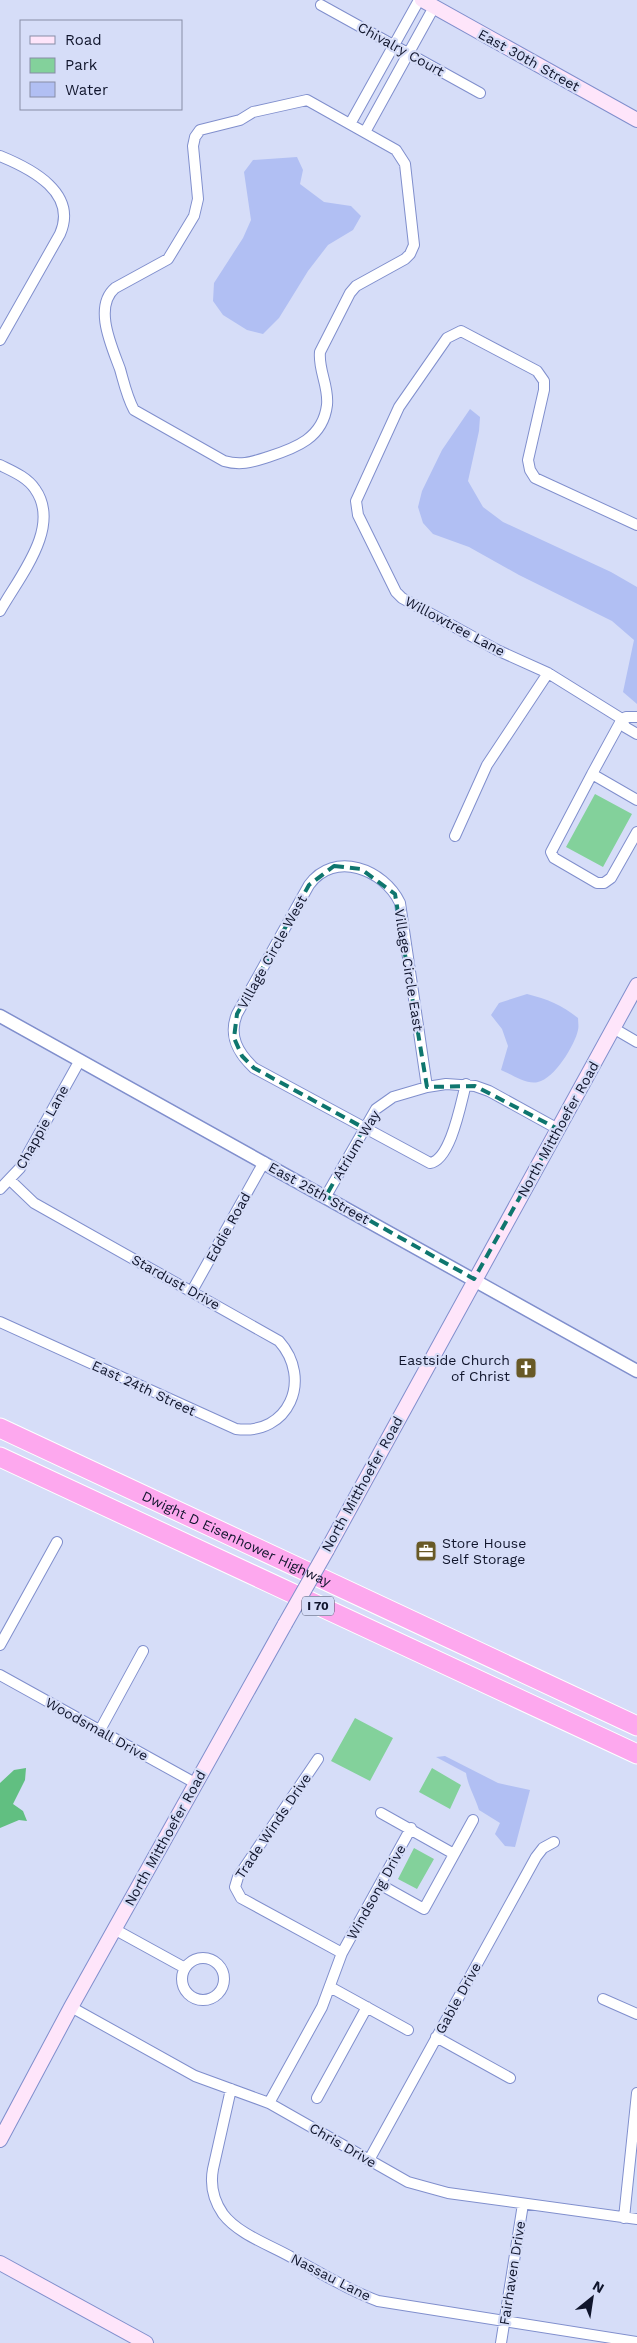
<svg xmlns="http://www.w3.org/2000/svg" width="637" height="2343" font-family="'Work Sans',sans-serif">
	<rect width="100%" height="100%" fill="#d6ddf8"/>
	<path fill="#83d19b" d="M595,794L632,814L603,867L566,847Z
		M355,1718L393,1738L370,1781L331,1761Z
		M432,1768L461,1785L450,1809L419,1792Z
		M414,1848L434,1859L417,1889L398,1879Z"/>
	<path fill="#61bf81" d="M26,1768L25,1780L13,1804L23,1811L27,1821L19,1820L0,1828V1783L14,1770Z"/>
	<path fill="#b1bff3" d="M297,157L303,170L300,184L324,202L351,206L361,216L353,230L328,245L308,271L279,318L263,334L247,330L223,315L213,301L214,283L243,238L251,220L244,172L253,160Z
		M470,409L480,417L479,431L468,481L483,507L503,522L611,572L637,587V704L623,692L634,640L612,621L519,575L469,547L433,534L423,523L418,507L422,491L442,450Z
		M527,994C547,999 562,1005 578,1018C578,1022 579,1026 578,1030C575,1045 554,1079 538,1082C527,1085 511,1074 501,1070L508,1046L502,1029L491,1015L499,1003Z
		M445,1756L498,1783L530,1790L515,1847L505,1846L495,1834L500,1823L479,1810C475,1797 468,1786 466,1773L436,1757Z"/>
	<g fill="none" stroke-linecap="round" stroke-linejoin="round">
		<g stroke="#808fcd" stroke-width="12">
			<path id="minor" d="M321,5L480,93
				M307,100L396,150L405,164L414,245L410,254L405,259L356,286L350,293L320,352C318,370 329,386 327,405C323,438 296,448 268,457C252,462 241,466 224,461L134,410C127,397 124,383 120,369C112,347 93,307 115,288L168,259L194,216L198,199L193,146L195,137L200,130L240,120L253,112Z
				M350,124L419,0
				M365,132L434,7
				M0,156C32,169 78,193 60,234L0,340
				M0,465C12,471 27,477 35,489C62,527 19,577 0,611
				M637,525L535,478L530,470L528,460L544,390V381L537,371L461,331L447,338L399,407L356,501L358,515L396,592L402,598L497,650L548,673L622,719L625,727L637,734
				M622,719L626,717H637
				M592,774L622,719
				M637,800L592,774L551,852L554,858L597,883H604L611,878L637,832
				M455,836L487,765L548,673
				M613,1028L637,1042
				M427,1087L400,903C384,869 334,850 309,885L237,1014C228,1036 238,1053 254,1068L430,1163C451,1160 461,1102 466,1084
				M0,1189L20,1168L80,1060
				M326,1196L376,1109L393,1097L427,1087L446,1084L475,1086L489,1091L558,1129
				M192,1291L264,1162
				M0,1322L236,1429C289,1436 313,1379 279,1341L34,1203L10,1180
				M0,1645L57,1542
				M0,1675L195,1783
				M100,1730L143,1651
				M318,1759L238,1877L235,1887L241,1898L342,1953
				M381,1813L454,1854
				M381,1885L424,1909L473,1820
				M114,1929L185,1968
				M182 1979a21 21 0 1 1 42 0a21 21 0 1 1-42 0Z
				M330,1987L408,2030
				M603,1999L637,2014
				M71,2007L195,2076L269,2103L408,2182L448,2193L637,2219
				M436,2037L510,2078
				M231,2089L213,2169C210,2185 214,2201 223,2214C238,2234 270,2245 291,2257C320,2272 347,2290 378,2301L637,2342
				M317,2098L367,2007
				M269,2103L322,2007L342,1953L411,1828
				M369,2160L536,1857L543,1848L554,1842
				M624,2218L637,2093
				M501,2343L523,2204"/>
		</g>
		<g stroke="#808fcd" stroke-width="15">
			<path id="tertiary" d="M0,1016L637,1371"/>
		</g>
		<g stroke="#808fcd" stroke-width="16">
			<path id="secondary" d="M422,0L637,120
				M327,1550L637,985
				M0,2140L71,2007L285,1624
				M0,2263L146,2343"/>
		</g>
		<g stroke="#fff" stroke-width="21">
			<g id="motorway">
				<path id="s1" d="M0,1428L637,1726"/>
				<path d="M0,1457L637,1754"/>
			</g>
		</g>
		<use href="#minor" stroke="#fff" stroke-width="10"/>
		<use href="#tertiary" stroke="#fff" stroke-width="12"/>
		<use href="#secondary" stroke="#fee5fa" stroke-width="14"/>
		<use href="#motorway" stroke="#fda8ee" stroke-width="19"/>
		<g stroke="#808fcd" stroke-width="16" stroke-linecap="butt">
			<path id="secondary-bridge" d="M285,1624L327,1550"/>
		</g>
		<use href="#secondary-bridge" stroke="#fee5fa" stroke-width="14"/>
	</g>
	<path fill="none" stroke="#0f766e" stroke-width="4" stroke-dasharray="10 6" stroke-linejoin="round" d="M334,866L361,869L395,894L427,1087L475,1086L558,1129L474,1279L326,1196L364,1128L254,1068L242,1056L234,1038L237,1014L309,885Z"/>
	<defs>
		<g id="church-square" transform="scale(1.125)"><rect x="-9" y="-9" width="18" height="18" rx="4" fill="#685926" stroke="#d6ddf8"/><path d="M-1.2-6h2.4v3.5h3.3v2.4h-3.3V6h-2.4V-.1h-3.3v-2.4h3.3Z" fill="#fff"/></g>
		<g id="office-square" transform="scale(1.125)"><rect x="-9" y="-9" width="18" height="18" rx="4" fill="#685926" stroke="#d6ddf8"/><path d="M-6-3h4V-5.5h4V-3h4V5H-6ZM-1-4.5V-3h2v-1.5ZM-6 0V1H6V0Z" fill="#fff"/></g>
	</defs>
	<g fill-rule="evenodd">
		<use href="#church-square" x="526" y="1368"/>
		<use href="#office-square" x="426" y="1551"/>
	</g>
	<g text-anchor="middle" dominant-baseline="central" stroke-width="4.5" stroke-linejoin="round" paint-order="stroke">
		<rect fill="#d6ddf8" stroke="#4b5169" stroke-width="1" x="302" y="1596.5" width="32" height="19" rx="4"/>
		<g font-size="12" font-weight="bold" fill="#10152c">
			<text x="318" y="1606">I 70</text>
		</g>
		<g font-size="14" fill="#10152c" stroke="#d6ddf8">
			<text transform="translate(401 49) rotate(29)">Chivalry Court</text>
			<text transform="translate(529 60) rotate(29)">East 30th Street</text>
			<text transform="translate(455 626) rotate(28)">Willowtree Lane</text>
			<text transform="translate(272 952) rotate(-61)">Village Circle West</text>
			<text transform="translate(409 970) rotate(81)">Village Circle East</text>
			<text transform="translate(42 1127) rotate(-61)">Chappie Lane</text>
			<text transform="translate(558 1129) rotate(-61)">North Mitthoefer Road</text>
			<text transform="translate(356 1145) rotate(-59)">Atrium Way</text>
			<text transform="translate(319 1193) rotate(29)">East 25th Street</text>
			<text transform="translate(228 1227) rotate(-61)">Eddie Road</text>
			<text transform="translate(176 1282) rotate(29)">Stardust Drive</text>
			<text transform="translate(144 1388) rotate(25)">East 24th Street</text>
			<text transform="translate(362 1484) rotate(-61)">North Mitthoefer Road</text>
			<text stroke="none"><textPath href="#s1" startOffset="261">Dwight D Eisenhower Highway</textPath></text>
			<text transform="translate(97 1729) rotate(29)">Woodsmall Drive</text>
			<text transform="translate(273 1826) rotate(-56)">Trade Winds Drive</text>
			<text transform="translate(165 1838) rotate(-61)">North Mitthoefer Road</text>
			<text transform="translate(376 1892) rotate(-61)">Windsong Drive</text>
			<text transform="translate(458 1998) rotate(-61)">Gable Drive</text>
			<text transform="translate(343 2145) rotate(30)">Chris Drive</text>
			<text transform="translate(512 2273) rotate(-81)">Fairhaven Drive</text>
			<text transform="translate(331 2277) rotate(27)">Nassau Lane</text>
		</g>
		<g font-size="14" fill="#10152c" stroke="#d6ddf8" text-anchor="end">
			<text x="510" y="1360">Eastside Church<tspan x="510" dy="16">of Christ</tspan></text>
			<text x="442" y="1543" text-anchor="start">Store House<tspan x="442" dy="16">Self Storage</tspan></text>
		</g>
	</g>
	<rect x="20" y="20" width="162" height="90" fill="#d6ddf8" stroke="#878da6"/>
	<rect x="30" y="36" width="25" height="8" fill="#fee5fa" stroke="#878da6"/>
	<text x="65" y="45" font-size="15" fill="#10152c">Road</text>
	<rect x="30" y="58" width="25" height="15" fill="#83d19b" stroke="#878da6"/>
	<text x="65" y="70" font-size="15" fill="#10152c">Park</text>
	<rect x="30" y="82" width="25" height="15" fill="#b1bff3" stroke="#878da6"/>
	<text x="65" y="95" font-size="15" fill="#10152c">Water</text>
	<g transform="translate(592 2298) rotate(30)" stroke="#d6ddf8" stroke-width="4" paint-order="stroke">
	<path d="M0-4L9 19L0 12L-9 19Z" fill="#10152c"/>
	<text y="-8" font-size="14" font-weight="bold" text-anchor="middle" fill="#10152c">N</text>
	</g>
</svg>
